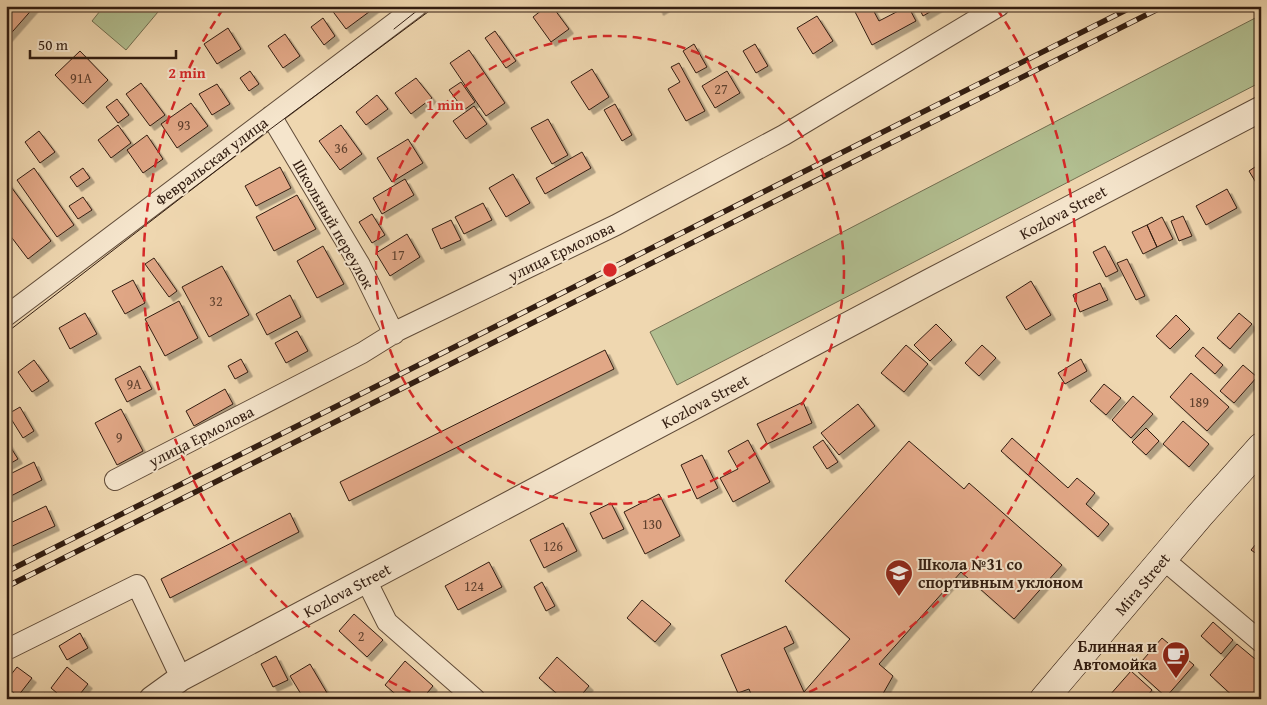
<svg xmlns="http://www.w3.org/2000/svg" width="1267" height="705" font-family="'Gentium Book Plus',serif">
	<defs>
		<filter id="shadow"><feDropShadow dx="4.5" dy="4.5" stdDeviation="0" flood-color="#0004"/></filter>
	</defs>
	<rect width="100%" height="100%" fill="#efd7b0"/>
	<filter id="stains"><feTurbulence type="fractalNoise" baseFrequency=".004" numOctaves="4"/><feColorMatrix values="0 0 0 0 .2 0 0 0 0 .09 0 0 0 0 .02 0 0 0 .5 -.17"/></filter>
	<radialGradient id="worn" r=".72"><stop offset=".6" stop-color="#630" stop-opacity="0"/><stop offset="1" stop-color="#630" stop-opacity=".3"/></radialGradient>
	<path fill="#b2bf91" stroke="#726e51" d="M104,6H163L126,50L92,21Z
		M1261,15V82L677,385L650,332Z"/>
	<path fill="#e1a786" stroke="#321d11" filter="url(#shadow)" d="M6,6H35L6,39Z
		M335,6H377L346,29L331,9Z
		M547,6H552L569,29L551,42L533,17Z
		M657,6H667L659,11Z
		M852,6H871L879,21L908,6L916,21L872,45Z
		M918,6H940L923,16Z
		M817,16L833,41L813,54L797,28Z
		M323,18L335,36L324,45L311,27Z
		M228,28L241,49L217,64L204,44Z
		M495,31L516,61L506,68L485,38Z
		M285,34L300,56L283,68L268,46Z
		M694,44L707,67L696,73L683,51Z
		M755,44L768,66L756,73L743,51Z
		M469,50L505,103L486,116L450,63Z
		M80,51L108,80L83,104L55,75Z
		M679,63L705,111L686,121L668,89L680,82L671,67Z
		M592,69L609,97L589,110L571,82Z
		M250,71L259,84L249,91L240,78Z
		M727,71L740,93L715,108L702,86Z
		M416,78L432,98L411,114L395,93Z
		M461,82L475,102L464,110L449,90Z
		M141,83L165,115L150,126L126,94Z
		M217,84L230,104L212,115L199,94Z
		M377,95L388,109L366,125L356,112Z
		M117,99L129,115L118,123L106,107Z
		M191,103L208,126L177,148L161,124Z
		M615,104L632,135L622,141L604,110Z
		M474,106L487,124L466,139L453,121Z
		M548,119L568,155L552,164L531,128Z
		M118,125L131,143L111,158L98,140Z
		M341,125L362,154L340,170L319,141Z
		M39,131L55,152L40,163L25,142Z
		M147,135L163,159L143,173L127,150Z
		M408,139L423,163L392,182L377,158Z
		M582,152L591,168L545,194L536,178Z
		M1261,163V191L1249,171Z
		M280,167L291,188L256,206L245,186Z
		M34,168L74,225L57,237L17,180Z
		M83,168L90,178L77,187L70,177Z
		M513,174L530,203L506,217L489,188Z
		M405,179L414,195L382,214L373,198Z
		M6,180L51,241L28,259L6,230Z
		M1227,189L1237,208L1206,225L1196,206Z
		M297,195L316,229L274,251L256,217Z
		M83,197L92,210L78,219L69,206Z
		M483,203L492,220L464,234L455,217Z
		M372,214L385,235L372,243L359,222Z
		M1183,216L1192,236L1179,241L1171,221Z
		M1162,217L1173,239L1157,247L1147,225Z
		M451,220L461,240L441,249L432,229Z
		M1147,225L1157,247L1143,254L1132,232Z
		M407,234L420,257L390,276L376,253Z
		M323,246L344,284L317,298L297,261Z
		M1105,246L1118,271L1106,277L1093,252Z
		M154,258L177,291L169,297L145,264Z
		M1127,259L1145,296L1136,300L1117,263Z
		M222,266L249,315L209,337L182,287Z
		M133,280L145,303L125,314L112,291Z
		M1031,281L1051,315L1026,330L1006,297Z
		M1100,283L1108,300L1080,312L1073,295Z
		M290,295L301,317L267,335L256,314Z
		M179,301L198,338L165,356L145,319Z
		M85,313L97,334L70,349L59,328Z
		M1239,313L1252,324L1230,349L1217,338Z
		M1176,315L1190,329L1170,349L1156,336Z
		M936,324L952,340L930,361L914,345Z
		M297,331L308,351L286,363L275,343Z
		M906,345L928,364L904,392L881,373Z
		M982,345L996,358L979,376L965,363Z
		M1203,347L1223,365L1215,374L1195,356Z
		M605,350L614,369L349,501L340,482Z
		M241,359L248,372L235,379L228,366Z
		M1081,359L1087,371L1065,384L1058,373Z
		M34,360L49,381L32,392L18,372Z
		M1243,365L1257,377L1234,403L1220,391Z
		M140,366L152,389L127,402L115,379Z
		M1191,373L1229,407L1207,431L1170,397Z
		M1104,384L1121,398L1106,415L1090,401Z
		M225,389L233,404L194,426L186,411Z
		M1133,396L1153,414L1131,438L1112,420Z
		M803,402L812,423L767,444L757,424Z
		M858,404L875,426L839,455L821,433Z
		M20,407L34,431L23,438L8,414Z
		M121,409L143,451L117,465L95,423Z
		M1183,421L1209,444L1189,467L1163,444Z
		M1146,428L1159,441L1146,455L1132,442Z
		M1012,438L1068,488L1077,478L1095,493L1086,504L1109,524L1098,537L1001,451Z
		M6,440L18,459L6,466Z
		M748,440L770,482L733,502L720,478L738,469L728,451Z
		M823,440L838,462L827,469L813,447Z
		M909,441L964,489L969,483L1062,565L1014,619L961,572L879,664L893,676L880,699H753L749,689L738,693L721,655L786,626L794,643L784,648L804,692L850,639L785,581Z
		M702,455L718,488L697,499L681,465Z
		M34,462L42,480L7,498L6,476Z
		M659,494L680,536L645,554L624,512Z
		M611,503L624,529L603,539L590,513Z
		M46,506L55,526L6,549V525Z
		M290,513L299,532L170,598L161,579Z
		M563,523L577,551L544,568L530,540Z
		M1261,538V557L1251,550Z
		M489,562L502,587L458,610L445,586Z
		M542,582L555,606L546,611L534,587Z
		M642,600L671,624L655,642L627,618Z
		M354,614L383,640L367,657L339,631Z
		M1213,622L1233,640L1221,654L1201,636Z
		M80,633L88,648L67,660L59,646Z
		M1162,638L1194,665L1166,697L1135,669Z
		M1237,644L1261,664V685L1249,699H1236L1210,675Z
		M276,656L288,680L273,687L261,664Z
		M557,657L589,686L578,699H563L539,678Z
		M405,661L433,686L422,699H401L385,685Z
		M310,664L330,698V699H304L290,676Z
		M17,667L32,678L18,696L6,687V681Z
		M67,667L88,684L76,699H64L51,688Z
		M1131,671L1152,690L1145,699H1111L1109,696Z
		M44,693L51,699H39Z"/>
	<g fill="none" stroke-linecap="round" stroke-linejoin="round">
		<g stroke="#614c39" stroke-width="22">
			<path id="minor" d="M271,116L360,265L394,334
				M6,316L417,6
				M115,480L362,353L399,330L616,225L784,135L999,6
				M1163,559L1261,642
				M366,580L387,622L475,699
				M6,650L137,585L181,678"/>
		</g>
		<g stroke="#614c39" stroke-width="27">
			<path id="tertiary" d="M152,699L181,678L929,282L1261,109"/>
		</g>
		<g stroke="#321d11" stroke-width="29">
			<path id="secondary" d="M1044,699L1200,515L1261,447"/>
		</g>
		<use href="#minor" stroke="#f5e5cc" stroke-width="20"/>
		<use href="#tertiary" stroke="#f5e5cc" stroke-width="25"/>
		<use href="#secondary" stroke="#f5e5cc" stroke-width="28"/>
		<path stroke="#321d11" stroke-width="1" d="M394,29L423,6
			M6,333L261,136L436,6"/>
		<g stroke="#321d11" stroke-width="5.5">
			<path id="rail" d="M6,572L1134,6
				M6,587L1164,6"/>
		</g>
		<use href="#rail" stroke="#f5e5cc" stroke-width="4" stroke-dasharray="11" stroke-linecap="butt"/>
	</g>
	<g fill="none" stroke="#d62828" stroke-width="2.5" stroke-dasharray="9 6">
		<circle cx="610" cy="270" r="234"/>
		<path d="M424 698A467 467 0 0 1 223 9M997 9A467 467 0 0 1 796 698"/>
	</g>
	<defs>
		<g id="school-pin" transform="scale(1.4375)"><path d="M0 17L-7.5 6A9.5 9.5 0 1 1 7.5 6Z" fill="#8f2418" stroke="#f5e5cc"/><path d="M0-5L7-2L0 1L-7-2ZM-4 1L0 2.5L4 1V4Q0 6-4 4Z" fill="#fff"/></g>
		<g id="cafe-pin" transform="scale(1.4375)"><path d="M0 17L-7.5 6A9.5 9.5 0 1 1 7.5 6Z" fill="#8f2418" stroke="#f5e5cc"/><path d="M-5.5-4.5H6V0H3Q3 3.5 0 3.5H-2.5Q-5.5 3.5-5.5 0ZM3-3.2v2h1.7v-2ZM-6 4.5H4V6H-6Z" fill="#fff"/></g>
	</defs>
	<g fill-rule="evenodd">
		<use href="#school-pin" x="899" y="573"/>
		<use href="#cafe-pin" x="1176" y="655"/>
	</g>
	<g text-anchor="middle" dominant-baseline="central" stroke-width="4" stroke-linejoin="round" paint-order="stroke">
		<g font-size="14" fill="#5e402e">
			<text x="81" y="78">91А</text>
			<text x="721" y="89">27</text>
			<text x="184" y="125">93</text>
			<text x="341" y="148">36</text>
			<text x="398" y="255">17</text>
			<text x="216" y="301">32</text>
			<text x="134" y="384">9А</text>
			<text x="1199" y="402">189</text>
			<text x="119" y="437">9</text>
			<text x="652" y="524">130</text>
			<text x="553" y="546">126</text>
			<text x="474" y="586">124</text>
			<text x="361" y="636">2</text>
		</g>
		<g font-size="16" fill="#321d11" stroke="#f5e5cc">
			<text transform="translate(211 161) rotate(-37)">Февральская улица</text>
			<text transform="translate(1063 212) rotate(-28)">Kozlova Street</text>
			<text transform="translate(334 224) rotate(60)">Школьный переулок</text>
			<text transform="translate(561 251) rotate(-26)">улица Ермолова</text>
			<text transform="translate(705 401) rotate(-28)">Kozlova Street</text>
			<text transform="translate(201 436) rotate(-27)">улица Ермолова</text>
			<text transform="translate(1142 584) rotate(-50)">Mira Street</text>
			<text transform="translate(347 590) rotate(-28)">Kozlova Street</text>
		</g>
		<g font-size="16" font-weight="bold" fill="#321d11" stroke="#f5e5cc" text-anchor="start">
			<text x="918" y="564">Школа №31 со<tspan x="918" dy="18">спортивным уклоном</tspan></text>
			<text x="1157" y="646" text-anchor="end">Блинная и<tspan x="1157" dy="18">Автомойка</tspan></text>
		</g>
	</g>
	<circle cx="610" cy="270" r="8" fill="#d62828" stroke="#f5e5cc" stroke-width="2.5"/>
	<g font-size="15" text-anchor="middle" font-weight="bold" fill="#d62828" stroke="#f5e5cc" stroke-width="4" stroke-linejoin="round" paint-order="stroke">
		<text x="187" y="78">2 min</text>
		<text x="445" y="110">1 min</text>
	</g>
	<rect width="1267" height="705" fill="none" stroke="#efd7b0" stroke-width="25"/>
	<rect x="8" y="8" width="1252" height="690" fill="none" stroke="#321d11" stroke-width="2.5"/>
	<rect x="12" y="12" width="1242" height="680" fill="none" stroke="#321d11"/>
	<path d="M30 50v8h146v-8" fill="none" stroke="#321d11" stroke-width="2.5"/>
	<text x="38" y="50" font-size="15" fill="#321d11" stroke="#f5e5cc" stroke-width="4" paint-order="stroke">50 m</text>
	<rect width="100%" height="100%" filter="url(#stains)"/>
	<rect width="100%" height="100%" fill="url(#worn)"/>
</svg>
